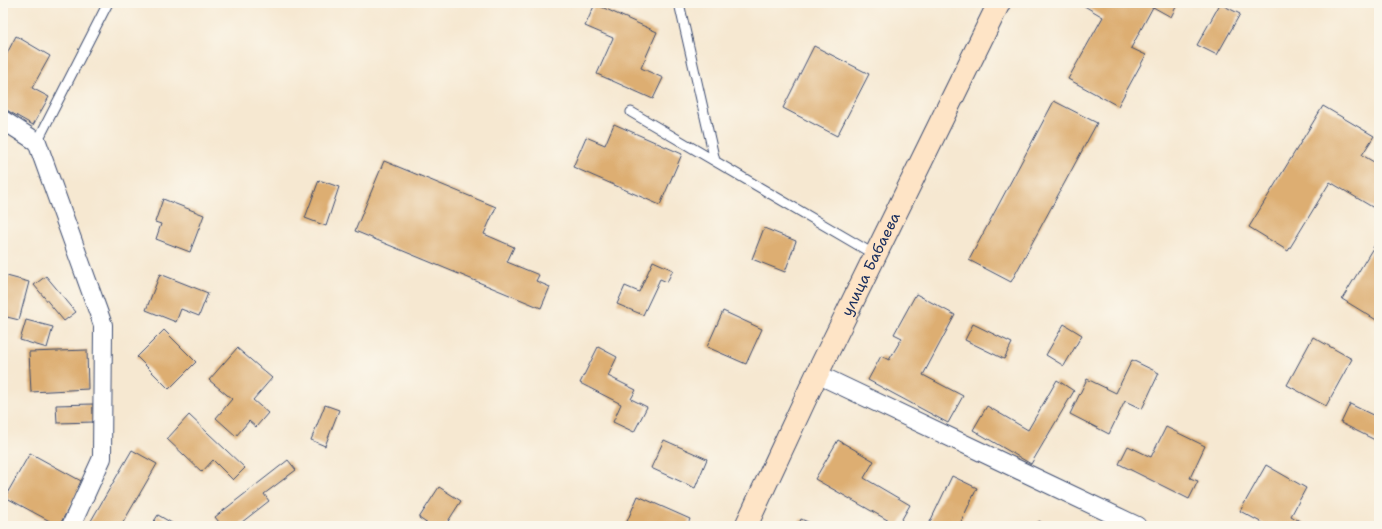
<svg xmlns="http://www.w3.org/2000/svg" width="1382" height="529" font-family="'Shantell Sans',sans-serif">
	<rect width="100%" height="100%" fill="#fbf7ec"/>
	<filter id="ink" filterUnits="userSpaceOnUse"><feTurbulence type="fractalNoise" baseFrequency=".025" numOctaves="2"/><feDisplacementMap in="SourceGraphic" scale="8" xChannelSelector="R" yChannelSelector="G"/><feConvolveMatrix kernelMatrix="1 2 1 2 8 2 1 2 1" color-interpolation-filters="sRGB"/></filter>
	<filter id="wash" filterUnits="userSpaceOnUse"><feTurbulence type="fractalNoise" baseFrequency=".012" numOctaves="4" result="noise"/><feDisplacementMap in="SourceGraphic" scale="16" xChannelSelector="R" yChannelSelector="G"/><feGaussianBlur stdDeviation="0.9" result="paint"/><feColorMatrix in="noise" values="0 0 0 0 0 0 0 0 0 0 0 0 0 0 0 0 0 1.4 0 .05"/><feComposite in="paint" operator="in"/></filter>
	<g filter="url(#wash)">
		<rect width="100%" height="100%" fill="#f6e8d1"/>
		<g id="blocks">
			<path fill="#ddae72" d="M1081,3H1178L1171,17L1153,7L1131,48L1146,55L1118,106L1068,79L1103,17L1081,4Z
				M595,4L657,32L641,68L663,78L653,99L597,74L613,38L585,26Z
				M1220,4L1240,14L1217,55L1197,45Z
				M16,36L50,56L32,88L49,97L33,125L3,108V61Z
				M814,46L869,74L837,136L783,108Z
				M1054,101L1097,123L1011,282L969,260Z
				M1323,106L1374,136L1362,155L1379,165V211L1330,182L1288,251L1249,227Z
				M614,124L682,154L660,205L573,167L586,137L605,145Z
				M384,161L496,207L484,234L514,247L507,262L539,275L536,281L550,287L541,308L355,231Z
				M319,180L339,187L326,226L305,218Z
				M163,199L204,215L190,252L156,239L161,224L155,222Z
				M764,228L796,241L785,272L752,259Z
				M1379,238V320L1378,321L1342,299Z
				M653,261L673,270L667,282L660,279L643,315L617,304L625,286L639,292Z
				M160,274L208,293L199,316L181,309L176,322L146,310Z
				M3,275L29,282L19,320L3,316Z
				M46,276L76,312L64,321L34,285Z
				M916,294L955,315L923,375L963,396L948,423L868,380L881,356L889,360L902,338L894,334Z
				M723,311L762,329L746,364L707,347Z
				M26,320L53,327L47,348L20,340Z
				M973,324L1012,343L1004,359L965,340Z
				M1064,324L1082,335L1064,366L1046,355Z
				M164,330L196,362L169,389L137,357Z
				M1313,337L1352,359L1326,406L1287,385Z
				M598,347L617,357L608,376L636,390L631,399L647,407L634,432L613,422L621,404L580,383Z
				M237,348L272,378L253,400L268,413L256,427L249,421L236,436L216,418L232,399L209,380Z
				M87,350L88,389L31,392L29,352Z
				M1132,360L1159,373L1142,409L1125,401L1109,434L1070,414L1087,379L1116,393Z
				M1057,380L1074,391L1031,464L973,430L987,406L1028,430Z
				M93,404L94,422L57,423L56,405Z
				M1350,404L1379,418V442L1341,423Z
				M325,405L339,410L325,446L311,440Z
				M189,415L245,468L233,480L213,460L202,472L167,439Z
				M1166,427L1205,446L1190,478L1198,481L1189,499L1119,464L1128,446L1151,457Z
				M664,440L707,459L695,488L651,468Z
				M838,440L874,461L864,478L910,505L898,526L815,479Z
				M132,450L157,464L121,526H88Z
				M30,453L83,482L59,526L5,497Z
				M288,460L296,470L264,494L269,501L237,526H222L215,517Z
				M1266,465L1306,488L1291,516L1308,526H1268L1240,511Z
				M952,476L977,488L959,526H928Z
				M439,487L461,501L445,526H431L419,518Z
				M638,496L690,519L687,526H625Z
				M158,515L177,526H151Z
				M801,519L817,526H798Z
				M1039,521L1048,526H1036Z"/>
		</g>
	</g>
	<g filter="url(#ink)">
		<use href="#blocks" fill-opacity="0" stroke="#3c4b6f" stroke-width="1"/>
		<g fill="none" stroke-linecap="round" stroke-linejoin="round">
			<g stroke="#3c4b6f" stroke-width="11">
				<path id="lane" d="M679,3L715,161
					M631,112L875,255
					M37,142L108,3"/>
			</g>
			<g stroke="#3c4b6f" stroke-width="20">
				<path id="street" d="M3,120L37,142L103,325L102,458L71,526
					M817,374L1137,526"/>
			</g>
			<g stroke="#3c4b6f" stroke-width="24">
				<g id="secondary">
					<path id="s1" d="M746,526L817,374L999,3"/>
				</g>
			</g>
			<use href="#lane" stroke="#fff" stroke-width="9"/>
			<use href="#street" stroke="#fff" stroke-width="18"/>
			<use href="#secondary" stroke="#fee4c6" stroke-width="22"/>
		</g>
	</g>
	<g text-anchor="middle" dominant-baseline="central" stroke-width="4" stroke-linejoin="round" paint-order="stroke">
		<g font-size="15" fill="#1b2f5e" stroke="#fbf7ec">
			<text stroke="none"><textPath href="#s1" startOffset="290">улица Бабаева</textPath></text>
		</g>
	</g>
	<rect width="1382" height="529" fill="none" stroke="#fbf7ec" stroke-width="16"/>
</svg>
